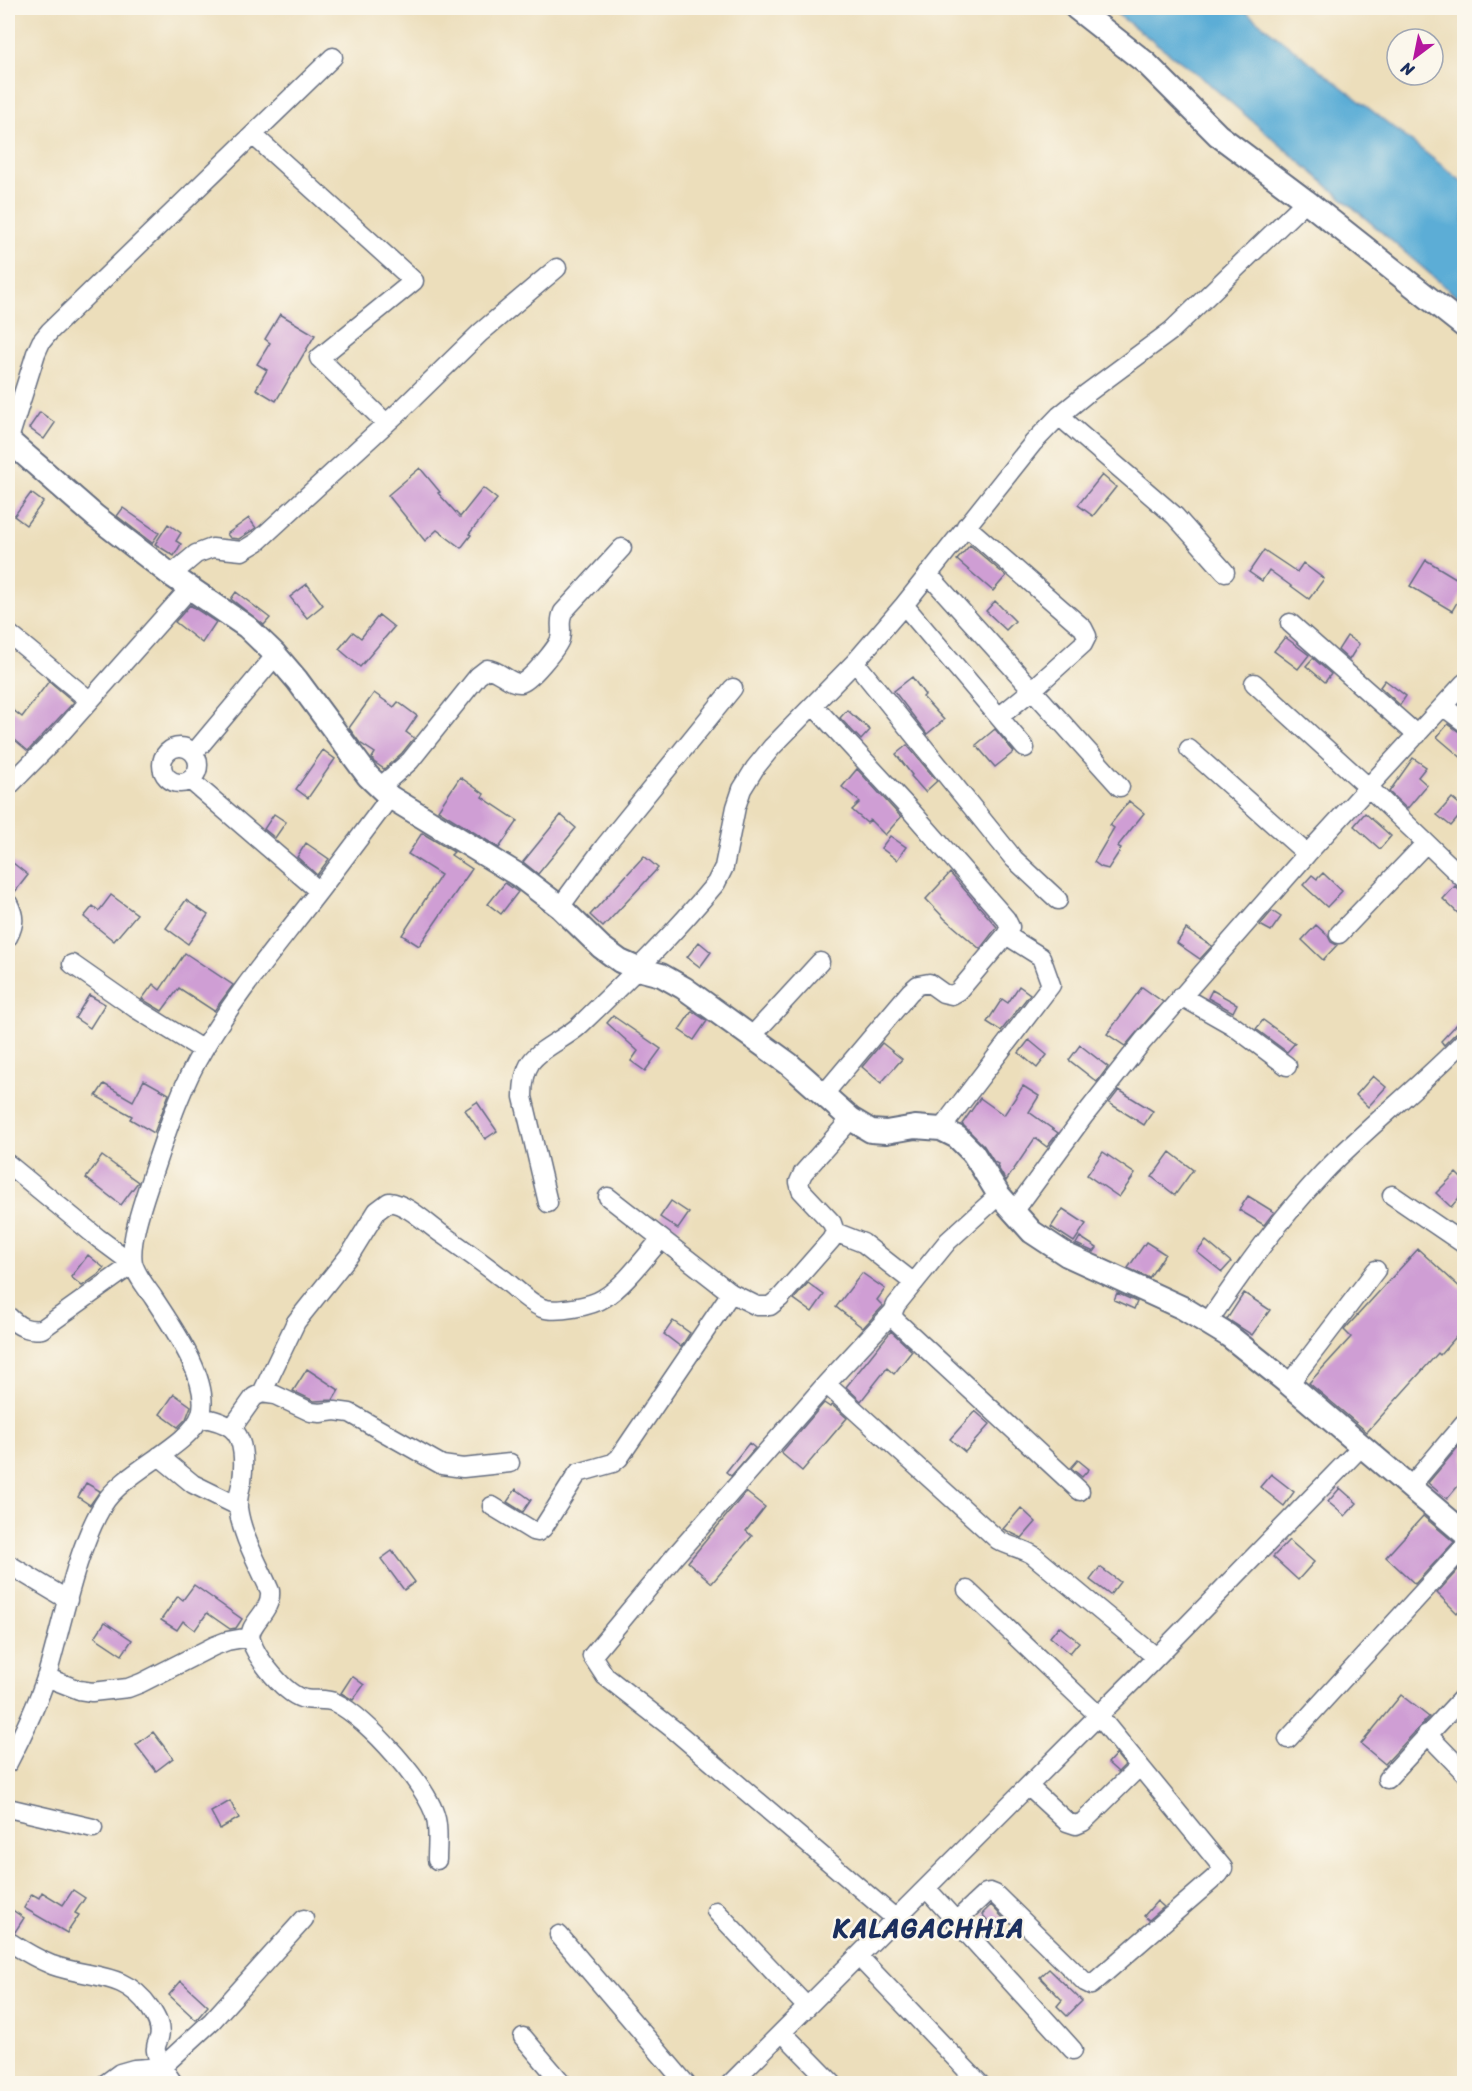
<svg xmlns="http://www.w3.org/2000/svg" width="1472" height="2091" font-family="Sriracha,sans-serif">
	<rect width="100%" height="100%" fill="#fbf7ec"/>
	<filter id="ink" filterUnits="userSpaceOnUse"><feTurbulence type="fractalNoise" baseFrequency=".0167" numOctaves="2"/><feDisplacementMap in="SourceGraphic" scale="12" xChannelSelector="R" yChannelSelector="G"/><feConvolveMatrix kernelMatrix="1 2 1 2 8 2 1 2 1" color-interpolation-filters="sRGB"/></filter>
	<filter id="wash" filterUnits="userSpaceOnUse"><feTurbulence type="fractalNoise" baseFrequency=".008" numOctaves="4" result="noise"/><feDisplacementMap in="SourceGraphic" scale="24" xChannelSelector="R" yChannelSelector="G"/><feGaussianBlur stdDeviation="1.35" result="paint"/><feColorMatrix in="noise" values="0 0 0 0 0 0 0 0 0 0 0 0 0 0 0 0 0 1.4 0 .05"/><feComposite in="paint" operator="in"/></filter>
	<g filter="url(#wash)">
		<rect width="100%" height="100%" fill="#ecdebb"/>
		<path fill="#5cadd6" stroke="#3c6e9a" stroke-width="1.5" d="M1109,8H1241L1464,183V303L1200,76Z"/>
		<g id="blocks">
			<path fill="#cf9ed4" d="M280,314L315,335L276,401L256,389L267,370L257,364L270,343L265,339Z
				M40,412L55,423L44,439L29,428Z
				M420,468L440,492L438,493L460,517L483,488L497,499L469,534L471,535L461,548L437,530L425,541L388,495Z
				M1102,475L1116,487L1093,516L1078,505Z
				M31,493L43,502L26,525L14,516Z
				M123,508L159,533L152,543L117,516Z
				M249,518L256,528L239,539L230,538L227,534Z
				M168,524L181,533L176,541L181,544L174,556L155,544Z
				M970,545L1006,576L993,591L957,560Z
				M1264,550L1297,572L1303,563L1324,579L1309,599L1269,570L1262,581L1249,572Z
				M1426,560L1464,583V590L1452,611L1410,586Z
				M307,584L323,605L307,618L290,597Z
				M236,592L270,618L264,625L231,599Z
				M995,601L1015,621L1006,630L986,611Z
				M190,605L216,622L202,643L175,622Z
				M379,615L394,627L360,667L339,649L353,632L361,638Z
				M1347,636L1359,644L1349,660L1338,650Z
				M1285,637L1309,655L1298,669L1274,651Z
				M1313,658L1331,674L1325,682L1306,666Z
				M912,677L925,695L923,697L944,720L927,734L894,691Z
				M1385,680L1406,696L1400,705L1380,687Z
				M49,681L74,702L28,751L8,734V717L13,710L22,717Z
				M374,693L394,707L398,702L417,716L406,732L414,738L402,753L384,769L374,762L372,758L375,753L360,743L349,728Z
				M847,710L870,730L861,740L840,718Z
				M1448,724L1458,731L1464,733V760L1437,737Z
				M995,729L1014,752L995,767L976,745Z
				M907,745L937,781L925,792L911,776L912,775L896,754Z
				M323,750L335,759L308,798L296,789Z
				M1413,758L1426,767L1418,777L1427,785L1407,809L1389,792Z
				M857,769L901,817L885,835L870,820L867,823L852,810L860,802L842,787Z
				M460,777L484,794L482,797L518,821L499,848L438,810Z
				M1452,798L1464,808V811L1451,826L1437,815Z
				M1129,801L1144,813L1117,847L1121,849L1108,869L1101,867L1094,862L1114,828L1110,825Z
				M1365,813L1391,836L1380,849L1354,826Z
				M274,814L286,822L275,838L264,829Z
				M561,815L576,828L538,874L523,862Z
				M422,833L454,852L451,855L472,869L419,946L402,935L441,875L408,854Z
				M890,836L906,847L897,860L881,848Z
				M306,843L329,859L317,875L297,857Z
				M644,856L658,868L603,927L590,915Z
				M8,859L28,875L14,893L8,892Z
				M950,873L997,927L980,949L945,919L926,899Z
				M1323,873L1342,891L1327,907L1303,885L1312,875L1317,879Z
				M505,883L518,892L501,914L488,904Z
				M1455,886L1464,895V919L1443,899Z
				M111,895L137,914L114,941L84,917L93,906L99,911Z
				M186,900L208,915L188,944L166,928Z
				M1272,911L1281,917L1271,931L1260,925Z
				M1316,925L1328,936L1331,942L1337,945L1323,960L1302,940Z
				M1186,929L1212,946L1200,959L1177,943Z
				M699,942L711,952L700,967L687,957Z
				M185,953L233,985L214,1011L179,988L162,1011L142,999L153,984L160,990Z
				M1019,986L1030,994L1001,1031L987,1022L1002,999L1008,1003Z
				M1142,987L1163,1002L1125,1046L1107,1034Z
				M1212,990L1237,1004L1233,1012L1208,998Z
				M89,995L105,1004L90,1028L75,1018Z
				M692,1011L707,1021L694,1040L679,1030Z
				M613,1016L661,1049L645,1071L631,1061L638,1051L607,1023Z
				M1263,1020L1295,1043L1287,1052L1256,1029Z
				M1457,1024L1463,1030L1456,1033L1444,1045L1441,1041Z
				M1029,1040L1047,1055L1037,1068L1019,1053Z
				M882,1043L902,1059L881,1083L862,1067Z
				M1080,1045L1108,1067L1097,1082L1069,1060Z
				M1373,1076L1386,1087L1368,1107L1356,1095Z
				M144,1080L169,1094L154,1133L130,1119L132,1116L96,1096L104,1084L133,1101Z
				M1023,1086L1039,1096L1029,1112L1058,1133L1047,1147L1035,1138L1006,1181L997,1166L998,1164L994,1162L984,1146L962,1124L980,1098L1004,1115Z
				M1119,1090L1153,1111L1144,1125L1109,1103Z
				M477,1102L497,1131L485,1139L465,1110Z
				M1103,1152L1135,1174L1119,1197L1087,1175Z
				M1170,1152L1193,1170L1175,1195L1152,1177Z
				M102,1156L138,1182L121,1205L86,1178Z
				M1456,1173L1464,1181V1192L1451,1207L1436,1193Z
				M1248,1196L1274,1212L1264,1225L1239,1210Z
				M671,1201L689,1213L678,1229L660,1217Z
				M1063,1209L1086,1224L1074,1242L1051,1227Z
				M1080,1237L1097,1248L1094,1252L1076,1244Z
				M1206,1241L1231,1262L1222,1272L1197,1252Z
				M1146,1242L1165,1254L1149,1278L1128,1268Z
				M1418,1249L1464,1291V1328L1440,1355L1438,1353L1367,1432L1309,1383L1351,1337L1344,1330Z
				M88,1255L104,1268L99,1274L82,1286L71,1277Z
				M862,1273L885,1289L877,1300L883,1306L863,1328L836,1307Z
				M808,1283L824,1295L812,1312L794,1299Z
				M1117,1293L1137,1302L1134,1309L1114,1300Z
				M1244,1293L1270,1310L1252,1335L1227,1319Z
				M673,1321L690,1333L681,1347L664,1334Z
				M891,1331L912,1351L894,1374L887,1368L861,1401L846,1387Z
				M307,1369L339,1390L333,1400L314,1401L293,1391Z
				M174,1394L191,1406L186,1419L178,1427L160,1414Z
				M824,1403L830,1407L832,1405L847,1418L802,1471L781,1453Z
				M975,1411L990,1424L965,1452L950,1439Z
				M1464,1440V1479L1447,1499L1428,1483Z
				M749,1443L755,1448L731,1476L726,1472Z
				M1078,1460L1089,1469L1082,1477L1071,1468Z
				M1271,1474L1294,1492L1284,1506L1260,1487Z
				M86,1483L100,1491L90,1505L78,1497Z
				M1340,1488L1357,1503L1345,1516L1328,1502Z
				M516,1489L531,1500L523,1512L507,1502Z
				M746,1492L765,1507L746,1531L752,1536L712,1583L688,1562Z
				M1021,1508L1036,1522L1022,1538L1003,1529Z
				M1423,1516L1454,1542L1415,1584L1386,1557Z
				M1289,1540L1314,1562L1298,1580L1273,1557Z
				M392,1551L415,1582L404,1590L381,1559Z
				M1464,1563V1605L1457,1613L1437,1593Z
				M1100,1567L1120,1582L1110,1595L1090,1580Z
				M194,1585L242,1619L236,1628L230,1629L207,1613L195,1630L183,1621L177,1630L161,1620L178,1596L183,1600Z
				M105,1622L132,1640L122,1655L95,1637Z
				M1059,1626L1079,1642L1070,1653L1050,1637Z
				M352,1676L364,1685L353,1700L341,1693Z
				M1401,1695L1429,1717L1385,1764L1361,1744Z
				M153,1732L173,1758L156,1771L136,1745Z
				M1116,1754L1125,1765L1118,1772L1108,1763Z
				M230,1801L239,1818L220,1829L211,1812Z
				M73,1890L85,1898L75,1913L79,1915L67,1933L24,1908L32,1894L39,1898L42,1892L63,1905Z
				M1157,1901L1164,1907L1149,1920L1144,1916Z
				M991,1905L1006,1921L996,1930L982,1914Z
				M8,1907L24,1918L15,1932L8,1930Z
				M1049,1969L1082,2001L1067,2016L1057,2006L1062,2000L1040,1977Z
				M181,1981L208,2006L196,2020L169,1995Z"/>
		</g>
	</g>
	<g filter="url(#ink)">
		<use href="#blocks" fill-opacity="0" stroke="#646c7f" stroke-width="1.5"/>
		<g fill="none" stroke-linecap="round" stroke-linejoin="round">
			<g stroke="#646c7f" stroke-width="21">
				<path id="minor" d="M253,135L414,281L319,358L386,423
					M1059,416L1175,516L1225,572
					M8,442L36,353L41,342L50,331L333,57
					M966,526L1083,628L1087,636L1083,644L1032,690L999,717
					M928,574L1120,787
					M171,575L196,554L212,548L242,551L257,542L401,410L480,333L557,268
					M904,605L1025,748
					M1290,623L1417,735
					M8,633L89,700
					M855,662L1001,843L1014,859L1058,900
					M1254,683L1368,787L1464,879
					M813,705L912,812L1006,919L1010,927L1006,935L959,991L952,995L943,993L929,983L918,985L910,992L824,1094
					M1444,707L1464,722
					M162 765a18 18 0 1 1 36 0a18 18 0 1 1-36 0Z
					M1189,749L1307,854
					M194,753L276,655
					M190,780L319,891
					M8,787L62,732L190,588
					M379,788L410,761L478,676L487,669C500,670 509,684 521,683C529,682 558,647 560,639C563,628 558,623 563,612L622,548
					M8,903C15,916 15,924 8,937
					M560,907L604,847L733,688
					M1339,934L1426,843
					M72,964L135,1008L203,1050
					M1181,996L1232,1025L1287,1066
					M752,1036L820,962
					M941,1129L1051,985L1041,957L1006,935
					M8,1164L98,1238L133,1264L42,1329C27,1331 19,1327 8,1316
					M999,1195L948,1241L896,1305L893,1312L894,1319L1080,1491
					M1392,1195L1464,1244
					M608,1197L731,1293L757,1306H770L780,1298L831,1240L835,1232L832,1223L801,1190L799,1182L803,1173L851,1119
					M548,1203L523,1097C523,1086 525,1071 531,1062C541,1048 566,1038 579,1026C627,980 674,934 716,883L724,867L736,807L742,789L755,768L772,747L855,662L904,605L1033,443L1059,416L1086,394L1171,331L1306,201
					M1013,1213L1084,1116L1143,1041L1307,854L1464,683
					M835,1232L863,1243L914,1283
					M893,1312L826,1384L675,1556L592,1656L605,1676L673,1729L896,1919
					M1208,1322C1244,1269 1279,1220 1323,1173C1368,1126 1420,1087 1464,1041
					M826,1384L998,1540C1010,1547 1022,1548 1033,1555L1156,1657
					M1289,1384L1376,1270
					M262,1393L296,1322L351,1253L377,1211L389,1202C407,1204 425,1222 439,1232C459,1246 479,1260 498,1275C513,1285 526,1301 542,1308C556,1313 592,1306 604,1298C625,1285 645,1257 661,1239
					M200,1417C210,1419 222,1421 231,1428C245,1438 244,1465 242,1481C240,1489 237,1500 238,1508C242,1537 259,1565 270,1591C272,1613 246,1624 251,1640C256,1658 286,1696 305,1699C315,1701 327,1698 336,1703C366,1717 429,1787 436,1819C439,1832 437,1846 437,1860
					M232,1428L254,1397L262,1393L275,1395L311,1412L320,1413L335,1411L350,1413L442,1465L463,1468L510,1463
					M159,1456L193,1484L238,1506
					M1410,1487L1464,1423
					M492,1506L533,1531L538,1532L543,1528L578,1473L613,1463L619,1458L731,1293
					M8,1564L68,1600
					M46,1677L79,1690L92,1692L128,1688L141,1683L214,1646L227,1641L250,1637
					M1427,1734L1464,1772
					M1288,1739L1464,1547
					M8,1763C23,1734 37,1706 47,1675C63,1622 75,1552 103,1505C123,1471 191,1446 201,1414C211,1380 171,1325 153,1297C146,1287 136,1275 133,1263C129,1242 143,1202 150,1181C165,1137 179,1090 203,1050C231,1002 267,958 302,913C332,875 361,836 390,797
					M1387,1779L1464,1696
					M1028,1786L1067,1822L1076,1825L1083,1822L1140,1766
					M8,1808L93,1828
					M926,1888L1073,2050
					M716,1911L807,2007
					M956,1921L986,1893L990,1892L995,1894L1085,1982L1091,1985L1219,1874L1223,1868L1098,1715L967,1590
					M559,1935L686,2084
					M8,1941C22,1950 37,1959 52,1965C91,1979 125,1971 150,2008C156,2017 162,2027 159,2038C157,2043 155,2046 156,2051C158,2063 167,2074 174,2084
					M858,1956L980,2084
					M782,2032L833,2084
					M523,2037L563,2084
					M105,2084L120,2073L134,2069L162,2067L212,2021L304,1919
					M730,2084L1138,1676L1362,1446"/>
			</g>
			<g stroke="#646c7f" stroke-width="26">
				<path id="tertiary" d="M1076,8L1146,63L1218,135L1306,201L1464,326
					M8,440L95,516L171,575L247,627L274,653L297,680L368,776L390,797L518,875L560,907L601,947L620,961L638,969L661,975L684,988L789,1064L851,1119L871,1131L886,1132L915,1127L941,1129L957,1137L973,1153L999,1195L1032,1232L1067,1255L1183,1308L1229,1336L1289,1384L1464,1533"/>
			</g>
			<use href="#minor" stroke="#fff" stroke-width="18"/>
			<use href="#tertiary" stroke="#fff" stroke-width="22"/>
		</g>
	</g>
	<g text-anchor="middle" dominant-baseline="central" stroke-width="5" stroke-linejoin="round" paint-order="stroke">
		<g font-size="26" font-weight="bold" letter-spacing="1.5" fill="#1b2f5e" stroke="#fbf7ec">
			<text x="929" y="1928">KALAGACHHIA</text>
		</g>
	</g>
	<rect width="1472" height="2091" fill="none" stroke="#fbf7ec" stroke-width="30"/>
	<g transform="translate(1415 57) rotate(212)"><circle r="28" fill="#fbf7ec" stroke="#a1a7b3" stroke-width="1.5"/>
	<path d="M0-4.5L10 22L0 15L-10 22Z" fill="#b5179e"/>
	<text y="-9" font-size="16" font-weight="bold" text-anchor="middle" fill="#1b2f5e">N</text>
	</g>
</svg>
